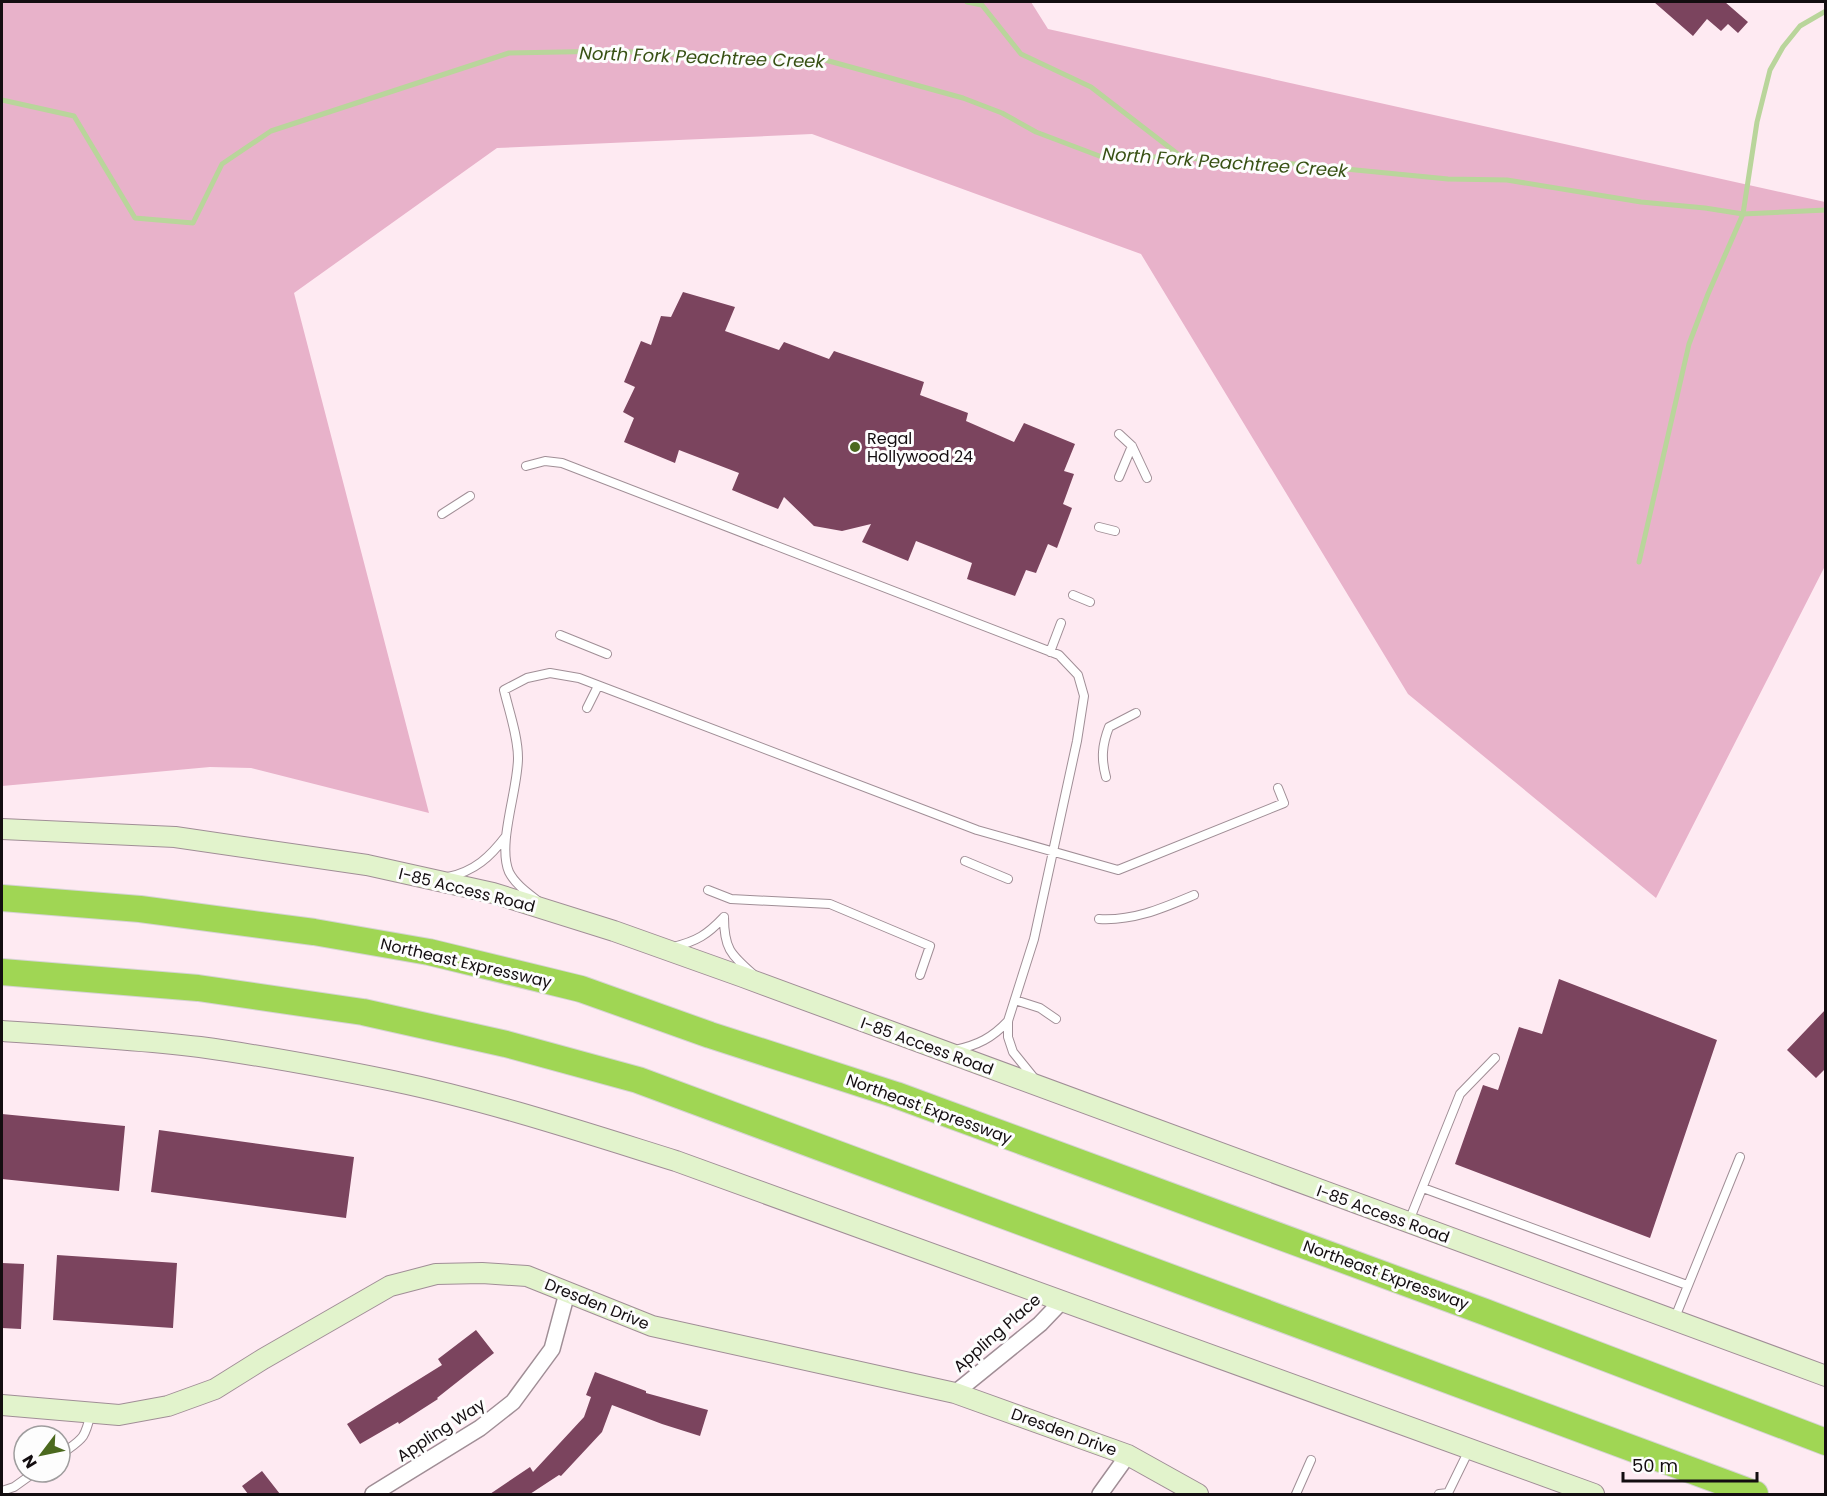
<svg xmlns="http://www.w3.org/2000/svg" width="1827" height="1496" font-family="Poppins,sans-serif">
	<rect width="100%" height="100%" fill="#feeaf2"/>
	<path fill="#e8b2ca" d="M2,2H1031L1048,29L1825,202V566L1656,898L1408,694L1141,254L812,134L497,148L294,293L429,813L251,768L210,767L2,786Z"/>
	<g fill="none" stroke-linecap="round" stroke-linejoin="round">
		<path stroke="#b9d59b" stroke-width="5" d="M967,2L982,5L1021,54L1091,87L1183,158
			M2,100L74,116L135,218L193,223L222,164L271,131L509,53L614,51L740,58H818L963,98L1002,113L1036,132L1102,157H1155L1274,162L1448,179L1507,180L1641,202L1705,208L1743,214L1826,210
			M1639,562L1689,344L1708,294L1743,214L1757,122L1770,70L1783,47L1800,26L1826,11"/>
	</g>
	<path fill="#7b445e" d="M1654,2H1725L1748,22L1738,33L1728,24L1721,31L1707,19L1693,36Z
		M683,292L735,307L725,331L779,350L784,342L829,359L834,351L924,382L920,395L968,413L966,421L1014,442L1024,423L1075,444L1064,471L1074,474L1063,504L1072,508L1057,548L1048,544L1036,573L1026,570L1015,596L967,579L972,563L916,541L908,561L862,542L871,524L842,531L814,526L784,497L778,509L732,490L739,473L679,450L675,463L624,442L634,418L623,412L635,387L624,382L641,341L651,345L661,316L671,317Z
		M1559,979L1717,1040L1650,1238L1455,1164L1483,1085L1498,1090L1519,1027L1542,1034Z
		M1826,1009V1068L1816,1078L1787,1050Z
		M2,1114L125,1126L119,1191L2,1179Z
		M159,1130L354,1157L346,1218L151,1192Z
		M57,1255L177,1263L173,1328L53,1320Z
		M2,1263L24,1264L21,1329L2,1328Z
		M476,1330L494,1353L437,1398L438,1399L399,1424L398,1422L360,1444L347,1424L442,1365L438,1359Z
		M595,1372L646,1391V1393L708,1410L700,1436L662,1424L612,1405L602,1432L561,1476L559,1475L530,1494H490L530,1467L533,1472L584,1417L591,1397L586,1395Z
		M262,1471L280,1494H248L242,1486Z"/>
	<g fill="none" stroke-linecap="round" stroke-linejoin="round">
		<g stroke="#a08e96" stroke-width="10">
			<path id="lane" d="M1119,434L1132,446L1147,478
				M526,466L545,461L562,463L1059,655L1078,675L1084,696L1077,741L1034,939L1008,1021V1037L1013,1052L1034,1078
				M1119,477L1132,446
				M442,514L470,496
				M1099,527L1115,531
				M1073,595L1090,602
				M560,635L607,654
				M1050,652L1061,623
				M587,708L598,686
				M1106,777C1101,759 1102,745 1109,727L1136,713
				M965,861L1008,879
				M448,877C475,871 490,857 506,836
				M708,890L731,899L830,904L930,946L920,975
				M538,901C528,893 515,884 509,872C497,844 518,790 518,758C518,736 509,711 504,690L527,678L550,673L579,678L977,830L1118,870L1284,803L1278,788
				M724,917C724,948 730,954 753,974
				M1099,919C1134,921 1163,908 1194,895
				M673,947C697,941 707,935 724,917
				M1015,1000L1040,1008L1056,1019
				M955,1050C978,1045 992,1038 1008,1021
				M1423,1188L1687,1285
				M1409,1221L1460,1094L1495,1058
				M1674,1320L1740,1157
				M60,1455C83,1438 84,1441 91,1413
				M2,1491L14,1487L35,1472
				M1296,1494L1311,1460
				M1439,1494L1448,1493L1469,1450"/>
		</g>
		<g stroke="#a08e96" stroke-width="18">
			<path id="street" d="M955,1393L1040,1324L1062,1301
				M373,1494L480,1428L513,1402L552,1349L567,1293
				M1100,1494L1128,1455"/>
		</g>
		<g stroke="#a08e96" stroke-width="22">
			<path id="secondary" d="M2,829L175,837L367,865L493,893L614,931L743,977L1826,1376
				M2,1031C68,1035 135,1039 200,1047C265,1056 329,1068 393,1081C489,1101 583,1132 676,1161L1594,1494
				M2,1405L119,1415L168,1406L215,1389L263,1359L390,1286L436,1274L482,1273L527,1276L652,1326L955,1393L1128,1455L1198,1494"/>
		</g>
		<g stroke="#d5d3d4" stroke-width="28">
			<path id="highway" d="M2,898L140,909L314,932L429,952L581,989L710,1035L896,1095L1485,1312L1826,1442
				M2,972L198,988L363,1012L506,1044L638,1080L1755,1494"/>
		</g>
		<use href="#lane" stroke="#fff" stroke-width="8"/>
		<use href="#street" stroke="#fff" stroke-width="15"/>
		<use href="#secondary" stroke="#e2f3cc" stroke-width="20"/>
		<use href="#highway" stroke="#a0d654" stroke-width="26"/>
	</g>
	<circle fill="#4b691e" stroke="#fdfdfd" stroke-width="2" cx="855" cy="447" r="6"/>
	<g text-anchor="middle" dominant-baseline="central" stroke-width="6" stroke-linejoin="round" paint-order="stroke">
		<g font-size="16" fill="#130d10" stroke="#fdfdfd" text-anchor="start">
			<text x="867" y="438">Regal<tspan x="867" dy="18">Hollywood 24</tspan></text>
		</g>
		<g font-size="16" fill="#130d10" stroke="#fdfdfd">
			<text transform="translate(467 890) rotate(14)">I-85 Access Road</text>
			<text transform="translate(466 963) rotate(13)">Northeast Expressway</text>
			<text transform="translate(927 1046) rotate(20)">I-85 Access Road</text>
			<text transform="translate(929 1109) rotate(20)">Northeast Expressway</text>
			<text transform="translate(1383 1214) rotate(20)">I-85 Access Road</text>
			<text transform="translate(1386 1275) rotate(20)">Northeast Expressway</text>
			<text transform="translate(597 1304) rotate(22)">Dresden Drive</text>
			<text transform="translate(997 1333) rotate(-41)">Appling Place</text>
			<text transform="translate(441 1430) rotate(-33)">Appling Way</text>
			<text transform="translate(1064 1432) rotate(20)">Dresden Drive</text>
		</g>
		<g font-size="18" font-style="italic" fill="#385114" stroke="#fdfdfd">
			<text transform="translate(702 57) rotate(2)">North Fork Peachtree Creek</text>
			<text transform="translate(1225 162) rotate(4)">North Fork Peachtree Creek</text>
		</g>
	</g>
	<rect width="1827" height="1496" fill="none" stroke="#130d10" stroke-width="6"/>
	<g transform="translate(42 1454) rotate(238)"><circle r="28" fill="#fdfdfd" stroke="#9f9d9e" stroke-width="1.5"/>
	<path d="M0-4.5L10 22L0 15L-10 22Z" fill="#4b691e"/>
	<text y="-9" font-size="16" font-weight="bold" text-anchor="middle" fill="#130d10">N</text>
	</g>
	<path d="M1623 1472v9h134v-9" fill="none" stroke="#130d10" stroke-width="3"/>
	<text x="1632" y="1472" font-size="18" fill="#130d10" stroke="#fdfdfd" stroke-width="4.5" paint-order="stroke">50 m</text>
</svg>
